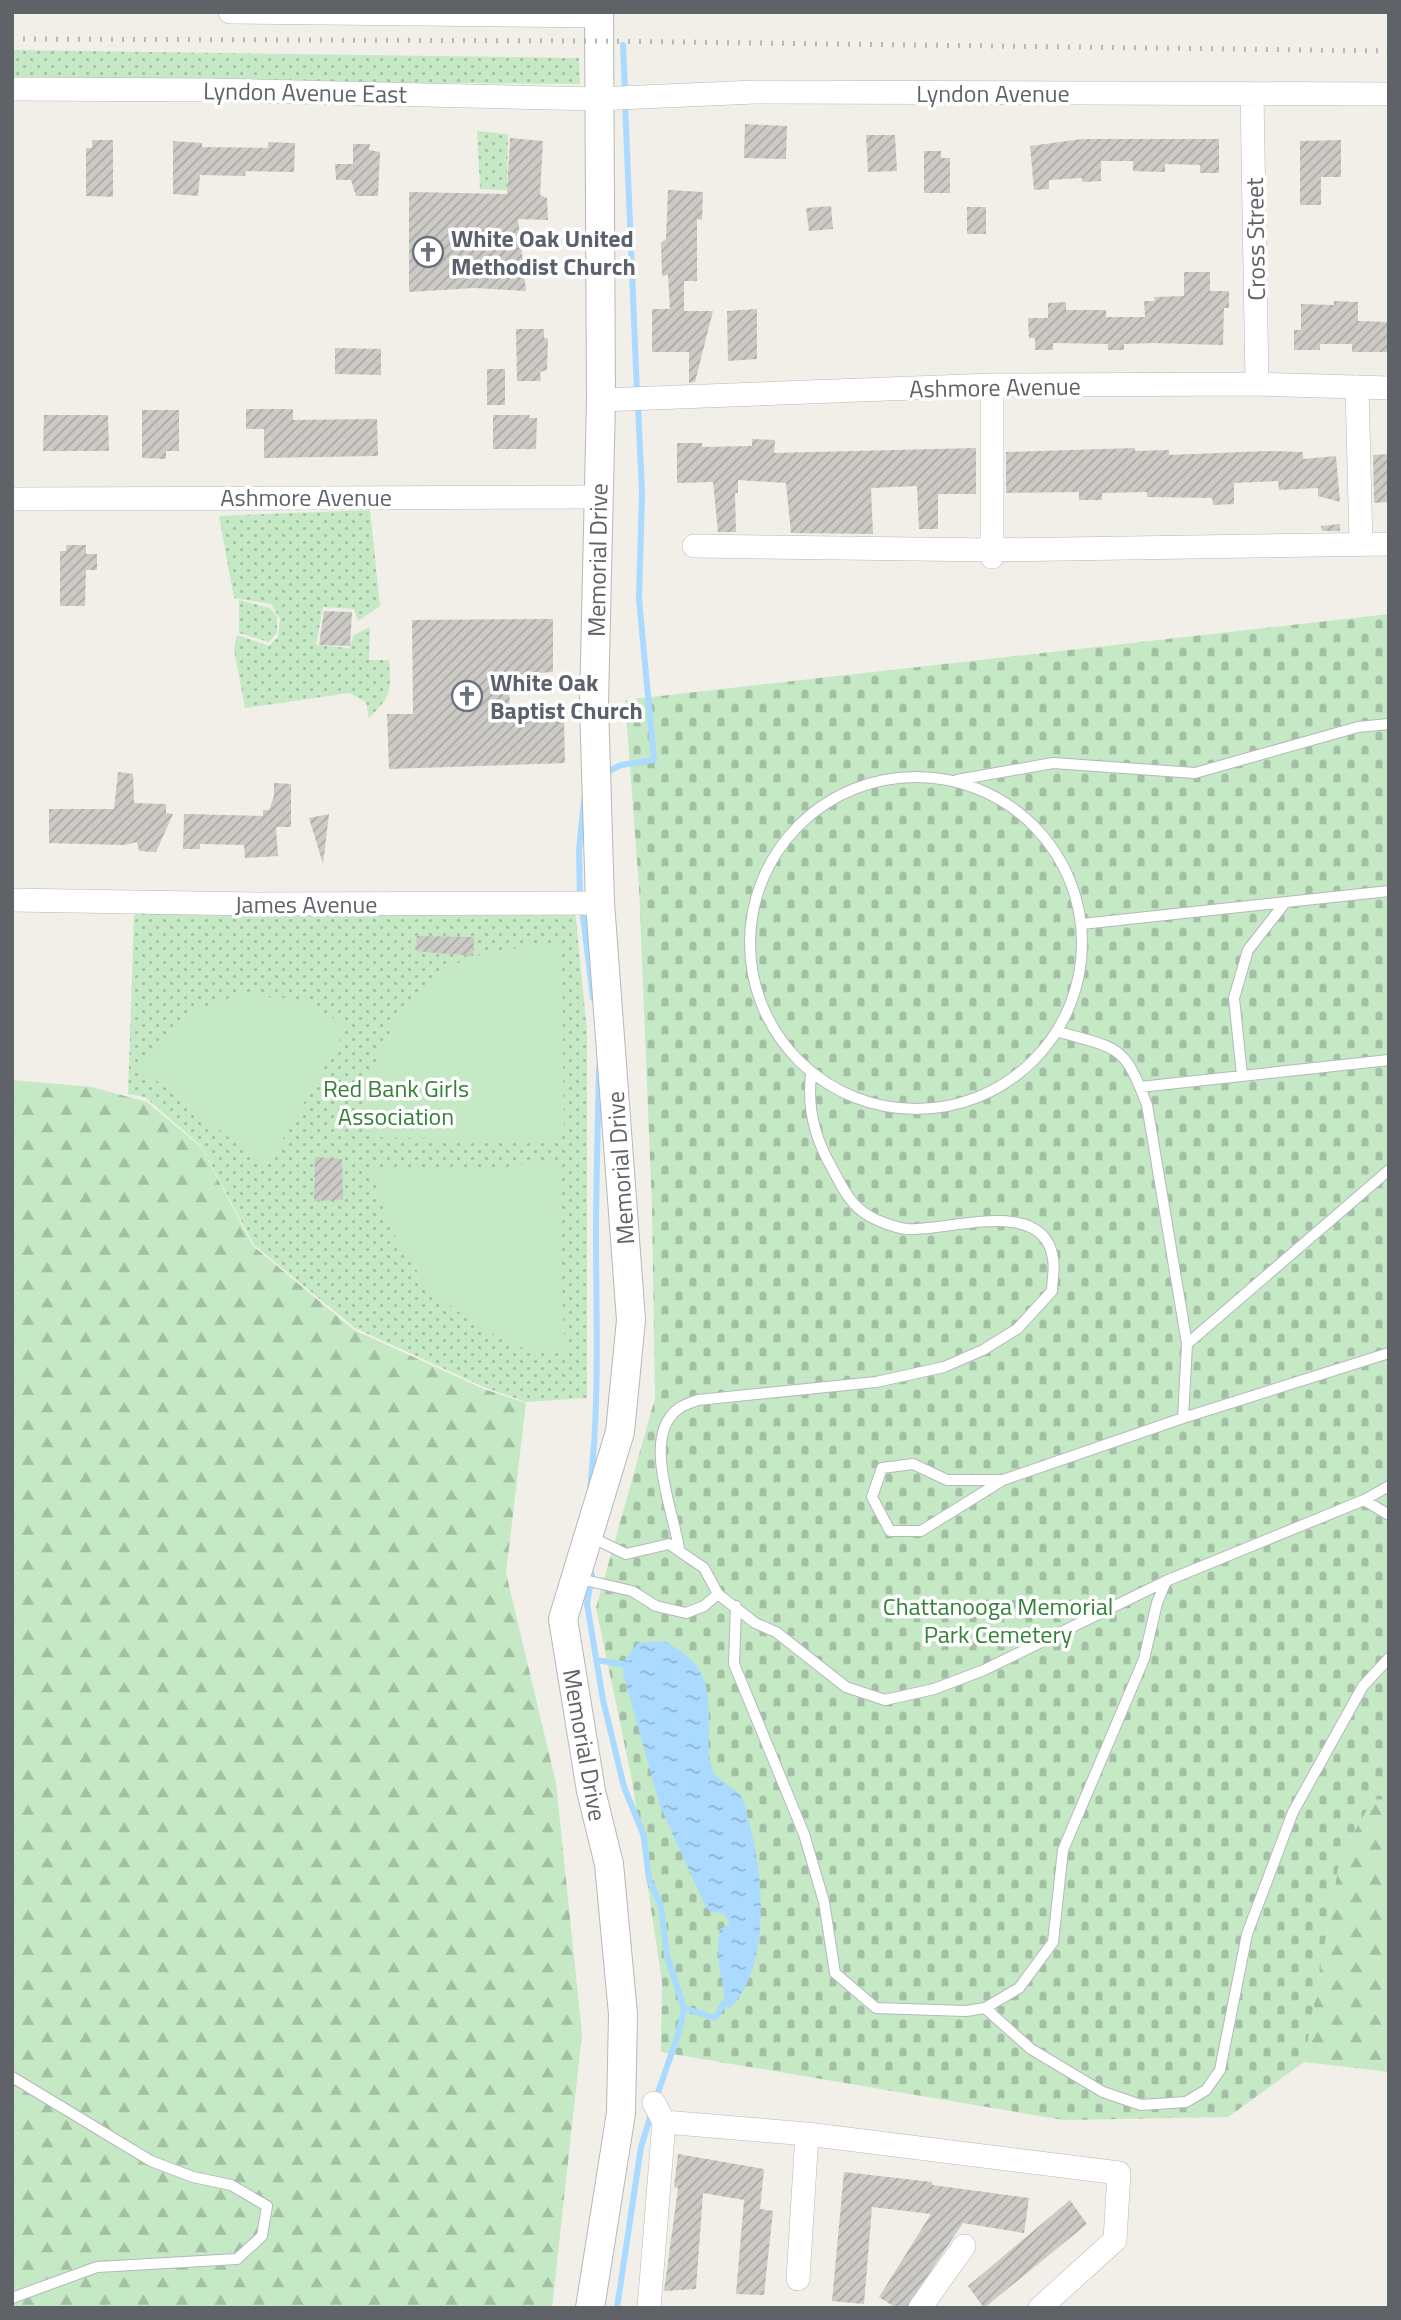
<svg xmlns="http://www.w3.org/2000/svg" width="1401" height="2320" font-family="'Titillium Web',sans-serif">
	<defs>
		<pattern id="green-dots" width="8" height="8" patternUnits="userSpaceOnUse" patternTransform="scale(1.75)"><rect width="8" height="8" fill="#c5e8c5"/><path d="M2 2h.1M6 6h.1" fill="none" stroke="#a3c0a4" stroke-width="1.8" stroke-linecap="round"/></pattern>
		<pattern id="forest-firs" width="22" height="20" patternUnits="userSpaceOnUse" patternTransform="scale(1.75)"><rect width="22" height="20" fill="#c5e8c5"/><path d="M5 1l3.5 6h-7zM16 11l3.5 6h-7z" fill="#a3c0a4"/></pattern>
		<pattern id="cemetery-stones" width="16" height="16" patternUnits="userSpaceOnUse" patternTransform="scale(1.75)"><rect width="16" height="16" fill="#c5e8c5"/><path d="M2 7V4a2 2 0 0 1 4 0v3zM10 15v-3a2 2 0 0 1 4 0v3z" fill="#a3c0a4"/></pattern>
		<pattern id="water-ripples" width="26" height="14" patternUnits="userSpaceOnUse" patternTransform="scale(1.75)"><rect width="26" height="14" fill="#aadaff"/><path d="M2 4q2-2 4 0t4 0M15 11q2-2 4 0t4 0" fill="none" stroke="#8eb4d2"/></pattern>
		<pattern id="building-hatch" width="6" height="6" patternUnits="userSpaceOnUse" patternTransform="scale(1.75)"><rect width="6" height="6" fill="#cccac5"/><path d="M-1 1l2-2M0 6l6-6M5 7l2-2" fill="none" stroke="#a9a8a4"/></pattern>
	</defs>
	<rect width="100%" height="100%" fill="#f1efe8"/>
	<path fill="url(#green-dots)" d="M12,50L579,58L580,84L12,80Z
		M477,131L508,134L507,190L480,189Z
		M370,510L380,606L358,621L354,609L323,607L316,645L349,648L354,635L370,627L369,660H389C391,691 392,696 369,718L366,702L349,693L245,708L234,650L237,635L269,646L278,637L280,619L271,604L234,598L219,516Z
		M239,600L270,608L277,616V633L269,642L239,633Z
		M145,909H575L587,1032V1398L526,1402L484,1387L355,1328L254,1245L201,1146L145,1097L128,1094L134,915Z"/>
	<path fill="url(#forest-firs)" d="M12,1080L92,1087L147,1102L201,1147L253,1246L354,1330L484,1389L526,1403L506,1573L556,1783L582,2034L552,2308H12Z
		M1373,1798L1389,1800V2072L1304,2062L1340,1857Z"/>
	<path fill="url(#cemetery-stones)" d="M1389,614V1800L1373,1799L1340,1857L1304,2062L1228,2117L1064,2120L661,2052L662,1982L632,1780L596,1608L655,1398L652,1207L639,887L625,700Z"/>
	<path fill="#c5e8c5" d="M562,944L564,1130L551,1142L370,1137C369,1125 365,1111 367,1099C375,1052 401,999 442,972C476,949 523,947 562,944Z
		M240,995L297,999L348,1026L275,1153L264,1165L139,1067C168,1027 192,1008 240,995Z
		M548,1160L560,1163L562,1178L558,1189L565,1352C539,1356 521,1348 499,1337C424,1298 392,1248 371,1168L508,1167Z"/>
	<path fill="url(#water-ripples)" d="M664,1641C703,1662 709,1678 709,1723C709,1740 707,1754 713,1770C717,1782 733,1786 740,1795C746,1804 747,1816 750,1826C764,1877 771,1970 728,2010C722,1983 715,1956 720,1929L730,1924L724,1913L710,1912L704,1903L660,1806L623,1673V1662L638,1643Z"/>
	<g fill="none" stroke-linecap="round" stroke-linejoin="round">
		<path stroke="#aadaff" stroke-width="6" d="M623,45L625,92
			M625,103L637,393
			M605,773L621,765L654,760L639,599L642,493L638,404
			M580,898L579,850L584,800
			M582,908L593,998
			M590,1488C600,1403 596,1320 596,1235C596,1180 598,1124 599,1068
			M589,1567L592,1575L587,1604L603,1700L624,1787L644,1836L649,1880L661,1906L667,1956L684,2008L678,2035L655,2101
			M596,1660L628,1665
			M684,2008L715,2018L729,1995
			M617,2308L641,2147L652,2111"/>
	</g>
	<path fill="url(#building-hatch)" d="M745,124L787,126L786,159L744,158Z
		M866,135H895L897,171L868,172Z
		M510,138L543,141L540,195L547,198L548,220L518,219L526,291L474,288L409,292V192L507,194Z
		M1082,139H1219V173H1200V165L1165,164V172L1133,171V161H1101V181L1082,182V178L1049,180V189L1034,190L1030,146Z
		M92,140H113V197L86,196V148H92Z
		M1341,140V177H1321V205H1300V141Z
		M173,141L202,143V147L268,148V142L295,143L294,172L246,171L245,176L200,175L198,196L173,194Z
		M353,144H370L369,150L380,152L378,196H356L351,180H336L335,164H353Z
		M924,151H941V158H950V193H924Z
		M668,190L703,192L702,220L697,219V281H684V311H713L695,382L689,383V352H652V309H670L668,275L662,276L661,243L666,239Z
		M831,206L833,229L809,231L806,208Z
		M967,207H986V234H967Z
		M1184,272H1210V291H1229V308H1224L1223,345L1154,343L1124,344V350H1108V344L1053,343V350H1035V338H1029L1028,318H1048V303L1066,302V310H1106V317H1145L1144,301H1155L1154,297L1184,296Z
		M1334,301L1358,302V321L1389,322V352H1352V344H1320V350H1294V330H1301V304L1334,305Z
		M757,309V359L728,361L727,311Z
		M516,329H544V338L548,339L547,370L540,372L541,381H517Z
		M335,348L381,349V375L335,374Z
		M487,369H505V405H487Z
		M246,409H293V420L377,419L378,456L264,458V429H246Z
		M142,410H179V451H166V459L142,458Z
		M44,415H108L109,451H43Z
		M493,415H530L529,418H537L536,449H493Z
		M752,439L775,440L774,453L976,448V494H938V529H919L917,486L871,488L873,534L791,533L786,483L738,480V493H735L736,532H718L713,482L677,483V443H702V447L752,446Z
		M1135,448V451L1169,450V455L1266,451L1303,452V459L1336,456L1340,502L1318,496V488L1279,490L1278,481L1234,483V504L1213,505L1212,498L1147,497V492L1102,493V500H1079V492L1006,493V452Z
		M1389,454V502L1374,503L1373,455Z
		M1340,524V531H1322L1321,526Z
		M66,545H86V554H97V570H86L85,606H60V551H66Z
		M324,611L352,612L350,646L319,645Z
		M553,619V672L510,675L509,719L564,718L565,763L389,769L387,714H413L412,620Z
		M118,772L133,774L134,803L166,804V813L173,814L156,852L139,851L137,842L125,845L49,843V809H114Z
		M274,783L291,784V827H276L278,856L245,858L244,845L200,844V849H183L184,814L263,816V810H269L274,796Z
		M329,814L323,864L309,818Z
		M417,936L474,937L473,956L416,951Z
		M315,1157L342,1159L343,1200L314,1201Z
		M678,2154L764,2169L760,2209L773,2211L764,2295L736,2294L744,2200L703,2193L696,2289L664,2291L678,2188L674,2187Z
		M844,2172L932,2182V2185L1029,2198L1024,2233L963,2223L906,2308H896L879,2297L931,2214L872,2207L864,2304L832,2301Z
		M1070,2200L1087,2224L984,2308L968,2286Z"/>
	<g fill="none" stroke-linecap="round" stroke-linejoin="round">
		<g stroke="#b5b8bc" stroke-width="12">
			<path id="service" d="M750 943a166 166 0 1 1 332 0a166 166 0 1 1-332 0Z
				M957,780L1053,763L1195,773L1358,727L1389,724
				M1082,924L1389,891
				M1059,1032C1119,1049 1124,1044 1147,1105L1187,1344L1183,1418
				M1242,1075L1234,998L1248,950L1284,904
				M1140,1087L1389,1060
				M1187,1344L1389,1170
				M1003,1480H947L913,1464L882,1468L872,1497L890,1531H921L1003,1480L1183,1418L1389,1353
				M1364,1500L1389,1486
				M679,1549C674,1512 641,1437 678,1409C683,1405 692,1402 698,1400L876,1382L944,1367L983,1350L1017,1329L1052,1291C1052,1281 1055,1269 1053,1259C1045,1195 946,1232 907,1229C897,1228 880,1222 871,1217C851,1207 842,1187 832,1168C815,1139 807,1110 811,1076
				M576,1578L632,1591L656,1606L686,1613L704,1606L718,1594L704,1568L669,1544L626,1554L589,1536
				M718,1594L755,1623L776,1632L846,1687L885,1700L934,1689L984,1670L1166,1581L1364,1500L1389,1515
				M736,1606L734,1664L804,1834L824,1902L835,1973L876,2008L966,2011L985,2008L1019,1988L1053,1942L1063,1850L1144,1659L1157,1603L1166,1581
				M985,2008L1031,2049L1103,2092L1141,2105L1186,2102L1206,2090L1220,2070L1247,1934L1293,1812L1363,1686L1389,1658
				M12,2077L151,2161L193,2177L231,2185L267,2206L262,2236L237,2259L97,2267L12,2298"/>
		</g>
		<g stroke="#b5b8bc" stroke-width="24">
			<path id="minor" d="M230,12L599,16
				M12,89L212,90L597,99L755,92L1389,94
				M1252,94L1257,384
				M992,385V557
				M1357,387L1361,544
				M601,400L992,385L1257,384L1389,388
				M12,499L599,497
				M694,546L992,550L1389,544
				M12,900L255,904L600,903
				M654,2103L664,2122L807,2134L1119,2173L1115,2240L1040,2308
				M798,2279L807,2134
				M649,2308L664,2122
				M920,2308L964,2246"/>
		</g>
		<g stroke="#b5b8bc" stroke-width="30">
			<path id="tertiary" d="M590,2308L621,2113L623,2014L609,1864L591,1791L563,1619L620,1432L631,1320L600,903L594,704L601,400L599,12"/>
		</g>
		<use href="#service" stroke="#fff" stroke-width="10"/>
		<use href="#minor" stroke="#fff" stroke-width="23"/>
		<use href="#tertiary" stroke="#fff" stroke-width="28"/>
		<path stroke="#b6b7b8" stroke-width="5" stroke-dasharray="2 9" stroke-linecap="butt" d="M12,39L597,41L1389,51"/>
	</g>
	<defs>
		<g id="church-ring" transform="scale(1.575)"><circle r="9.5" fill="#fff" stroke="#6b7280" stroke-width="1.5"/><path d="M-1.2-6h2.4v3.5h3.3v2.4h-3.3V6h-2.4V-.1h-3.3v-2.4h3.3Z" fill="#6b7280"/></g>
	</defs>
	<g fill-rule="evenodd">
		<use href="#church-ring" x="428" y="252"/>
		<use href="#church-ring" x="467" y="696"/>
	</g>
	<g text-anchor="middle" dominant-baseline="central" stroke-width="7" stroke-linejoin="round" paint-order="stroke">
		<g font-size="24" fill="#5f6368" stroke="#fff">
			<text transform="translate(305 92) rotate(1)">Lyndon Avenue East</text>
			<text x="993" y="93">Lyndon Avenue</text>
			<text transform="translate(1255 239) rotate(-91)">Cross Street</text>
			<text transform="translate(995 387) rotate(-1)">Ashmore Avenue</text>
			<text x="306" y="497">Ashmore Avenue</text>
			<text transform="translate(597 560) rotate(-89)">Memorial Drive</text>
			<text x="306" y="904">James Avenue</text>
			<text transform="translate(620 1168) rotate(-94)">Memorial Drive</text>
			<text transform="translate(585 1745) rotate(80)">Memorial Drive</text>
		</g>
		<g font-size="24" font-weight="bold" fill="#5b616d" stroke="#fff" text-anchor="start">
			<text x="451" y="238">White Oak United<tspan x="451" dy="28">Methodist Church</tspan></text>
			<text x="490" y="682">White Oak<tspan x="490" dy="28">Baptist Church</tspan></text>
		</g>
		<g font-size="24" fill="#348238" stroke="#fff">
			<text x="396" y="1088">Red Bank Girls<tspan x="396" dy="28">Association</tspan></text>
			<text x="998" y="1606">Chattanooga Memorial<tspan x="998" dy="28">Park Cemetery</tspan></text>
		</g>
	</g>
	<rect width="1401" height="2320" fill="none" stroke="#5f6368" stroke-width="28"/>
</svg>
